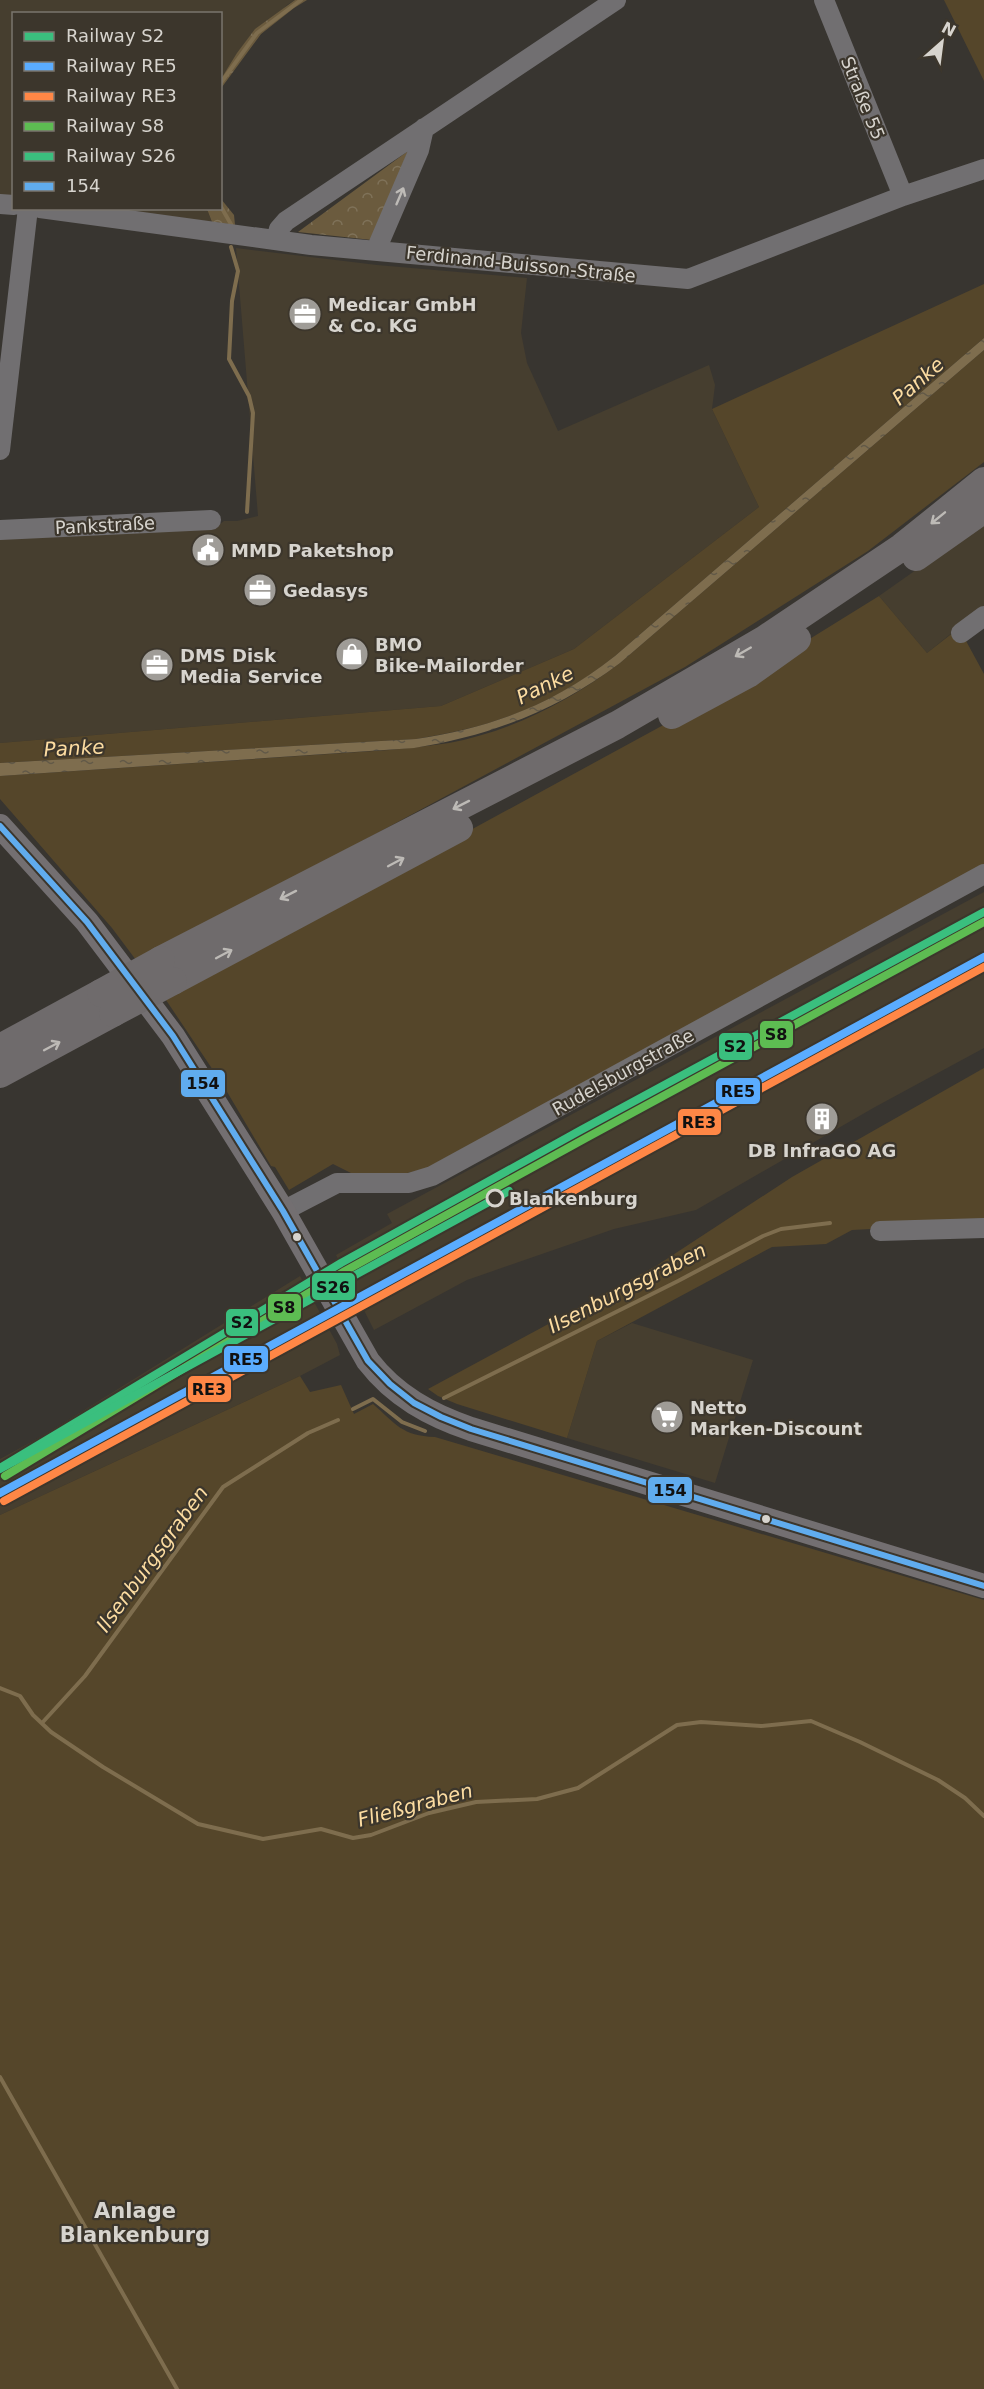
<svg xmlns="http://www.w3.org/2000/svg" width="984" height="2389" font-family="'DejaVu Sans',sans-serif">
	<defs>
		<pattern id="forest-crowns" width="20" height="18" patternUnits="userSpaceOnUse" patternTransform="scale(1.5)"><rect width="20" height="18" fill="#6b5b3e"/><path d="M2 6a3 3 0 1 1 6 0M12 15a3 3 0 1 1 6 0" fill="none" stroke="#7f7259"/></pattern>
		<pattern id="water-ripples" width="26" height="14" patternUnits="userSpaceOnUse" patternTransform="scale(1.5)"><rect width="26" height="14" fill="#7e6d4e"/><path d="M2 4q2-2 4 0t4 0M15 11q2-2 4 0t4 0" fill="none" stroke="#625947"/></pattern>
	</defs>
	<rect width="100%" height="100%" fill="#383530"/>
	<path fill="#463e2f" d="M0,0H295L287,5L221,79L220,14H14L13,198L0,196Z
		M100,209H207L212,222Z
		M236,248L377,265L527,278L521,333L527,363L558,431L709,365L715,385L712,409L759,507L574,649L441,706L0,743V539L215,528L224,521H237L258,516Z
		M984,522V607L927,653L879,596Z
		M984,892V1048L875,1107L696,1210L614,1229L467,1280L374,1330L336,1255L392,1223L387,1214Z
		M300,1276L337,1344L340,1355L300,1376L0,1515V1459L44,1435Z
		M632,1323L753,1360L715,1483L567,1438L597,1341Z"/>
	<path fill="#55462a" d="M944,0H984V81Z
		M984,284V338L615,656C554,705 493,727 416,739L0,763V743L441,706L574,649L759,507L712,409Z
		M984,350V462L868,551L685,667L242,906L136,960L112,928L0,799V776L389,750C409,748 429,746 449,743C512,731 570,701 620,663Z
		M879,596L927,653L959,628L984,674V866L425,1169L394,1176L359,1177L333,1164L289,1190L275,1167L271,1166L223,1085L166,1000L333,905L724,692Z
		M984,1068V1223L852,1230L826,1244L772,1247L597,1341L567,1438L457,1404L438,1396L428,1389L656,1266L792,1177Z
		M300,1376L310,1392L341,1385L354,1414L373,1404C396,1424 402,1436 435,1437L984,1600V2389H0V1515Z"/>
	<path fill="url(#forest-crowns)" d="M295,0H307L294,8L261,34L222,87L221,108V79L237,53L255,29Z
		M408,151L372,240L298,232Z
		M221,199L234,215L235,225L212,222L207,209L220,208Z"/>
	<path fill="url(#water-ripples)" d="M984,338V350L620,663C558,710 490,736 414,748L0,776V763L416,739C493,727 553,705 615,656Z"/>
	<g fill="none" stroke-linecap="round" stroke-linejoin="round">
		<path stroke="#7e6d4e" stroke-width="4" d="M220,84L257,33L301,0
			M220,205L232,226
			M231,247L238,271L232,301L229,359L249,396L253,413L247,512
			M444,1398L678,1281L763,1236L781,1229L830,1223
			M353,1409L373,1399L402,1422L425,1431
			M0,1688L20,1696L33,1715L51,1732L103,1767L198,1824L263,1839L321,1829L353,1838L371,1835L429,1813L476,1802L537,1799L578,1788L677,1725L701,1722L761,1726L811,1721L860,1742L938,1780L965,1798L984,1816
			M42,1723L85,1676L223,1487L308,1433L338,1420
			M0,2077L177,2389"/>
		<path stroke="#716f71" stroke-width="20" d="M824,0L903,196
			M0,204L14,205
			M40,208L311,245L688,279L903,196L984,169
			M276,240L279,229L286,221L616,0
			M376,250L419,150L424,128
			M0,450L28,208
			M0,530L211,520
			M961,633L984,616
			M283,1211L337,1183H409L432,1176L984,874
			M880,1231L984,1228"/>
		<path stroke="#736f71" stroke-width="24" d="M0,826L87,922L173,1036L283,1211L368,1361C395,1396 430,1415 471,1429L984,1586"/>
		<path stroke="#6f6b6c" stroke-width="28" d="M916,557L984,509
			M672,715L748,674L797,639
			M161,960L617,725L765,639L902,547L984,481
			M173,981L459,828
			M0,1048L101,993
			M0,1074L113,1013"/>
		<path stroke="#6f6b6c" stroke-width="28" d="M101,993L161,960
			M113,1013L173,981"/>
		<g stroke="#3c362c" stroke-width="10">
			<path id="bus-1" d="M0,826L87,922L173,1036L283,1211L368,1361L390,1384L414,1403L441,1417L471,1429L984,1586"/>
		</g>
		<use href="#bus-1" stroke="#60acee" stroke-width="6"/>
		<g stroke="#3c362c" stroke-width="12">
			<path id="rail-1" d="M0,1468L341,1263L581,1130L984,912"/>
		</g>
		<g stroke="#3c362c" stroke-width="12">
			<path id="rail-2" d="M0,1493L984,957"/>
		</g>
		<g stroke="#3c362c" stroke-width="12">
			<path id="rail-3" d="M4,1501L984,967"/>
		</g>
		<g stroke="#3c362c" stroke-width="12">
			<path id="rail-4" d="M5,1476L345,1271L586,1138L984,922"/>
		</g>
		<g stroke="#3c362c" stroke-width="12">
			<path id="rail-5" d="M0,1469L509,1191"/>
		</g>
		<use href="#rail-1" stroke="#3abf7e" stroke-width="8"/>
		<use href="#rail-2" stroke="#5aacff" stroke-width="8"/>
		<use href="#rail-3" stroke="#ff8746" stroke-width="8"/>
		<use href="#rail-4" stroke="#5dbc52" stroke-width="8"/>
		<use href="#rail-5" stroke="#3abf7e" stroke-width="8"/>
	</g>
	<defs><path id="oneway-shaft" d="M-6 0H5M1.5-3L5.5 0L1.5 3" fill="none" stroke-width="1.6" stroke-linecap="round" stroke-linejoin="round" transform="scale(1.5)"/></defs>
	<use stroke="#bebbb7" href="#oneway-shaft" transform="translate(400 196) rotate(-67)"/>
	<g stroke="#bdbab6">
		<use href="#oneway-shaft" transform="translate(938 518) rotate(141)"/>
		<use href="#oneway-shaft" transform="translate(743 652) rotate(150)"/>
		<use href="#oneway-shaft" transform="translate(461 805) rotate(153)"/>
		<use href="#oneway-shaft" transform="translate(396 862) rotate(-28)"/>
		<use href="#oneway-shaft" transform="translate(288 895) rotate(153)"/>
		<use href="#oneway-shaft" transform="translate(224 954) rotate(-28)"/>
		<use href="#oneway-shaft" transform="translate(52 1046) rotate(-28)"/>
	</g>
	<defs>
		<g id="office-disc" transform="scale(1.725)"><circle r="9.5" fill="#9f9c97" stroke="#3c362c"/><path d="M-6-3h4V-5.5h4V-3h4V5H-6ZM-1-4.5V-3h2v-1.5ZM-6 0V1H6V0Z" fill="#fff"/></g>
		<g id="civic-disc" transform="scale(1.725)"><circle r="9.5" fill="#9f9c97" stroke="#3c362c"/><path d="M-.6-6.5H3V-4.5H.6V-3L4-1V1h2V6H-6V1h2V-1L-.6-3ZM-1.2 2.5V6h2.4V2.5Z" fill="#fff"/></g>
		<g id="shop-disc" transform="scale(1.725)"><circle r="9.5" fill="#9f9c97" stroke="#3c362c"/><path d="M-5-2.5h2.3a2.7 3.5 0 0 1 5.4 0H5L5.5 6h-11ZM-1.5-2.5h3a1.5 2.3 0 0 0-3 0Z" fill="#fff"/></g>
		<g id="building-disc" transform="scale(1.725)"><circle r="9.5" fill="#9f9c97" stroke="#3c362c"/><path d="M-4-6H4V6H1V3H-1V6H-4ZM-2.5-4.3h1.7v1.8h-1.7ZM.8-4.3h1.7v1.8H.8ZM-2.5-1h1.7V.8h-1.7ZM.8-1h1.7V.8H.8Z" fill="#fff"/></g>
		<g id="supermarket-disc" transform="scale(1.725)"><circle r="9.5" fill="#9f9c97" stroke="#3c362c"/><path d="M-6-5.5h2.5l.6 2H6L4.5 2H-2.5L-4.4-4H-6ZM-1.5 3.2a1.3 1.3 0 1 0 .1 0ZM3 3.2a1.3 1.3 0 1 0 .1 0Z" fill="#fff"/></g>
	</defs>
	<g fill-rule="evenodd">
		<use href="#office-disc" x="305" y="314"/>
		<use href="#civic-disc" x="208" y="550"/>
		<use href="#office-disc" x="260" y="590"/>
		<use href="#shop-disc" x="352" y="654"/>
		<use href="#office-disc" x="157" y="665"/>
		<use href="#building-disc" x="822" y="1119"/>
		<use href="#supermarket-disc" x="667" y="1417"/>
	</g>
	<circle fill="#3c362c" stroke="#d7d4ce" stroke-width="3" cx="495" cy="1198" r="8"/>
	<g fill="#d7d4ce" stroke="#3c362c" stroke-width="2">
		<circle cx="297" cy="1237" r="5"/>
		<circle cx="766" cy="1519" r="5"/>
	</g>
	<g text-anchor="middle" dominant-baseline="central" stroke-width="4.5" stroke-linejoin="round" paint-order="stroke">
		<g font-size="18" fill="#d7d4ce" stroke="#3c362c">
			<text transform="translate(863 98) rotate(68)">Straße 55</text>
			<text transform="translate(521 264) rotate(6)">Ferdinand-Buisson-Straße</text>
			<text transform="translate(105 525) rotate(-3)">Pankstraße</text>
			<text transform="translate(623 1072) rotate(-29)">Rudelsburgstraße</text>
		</g>
		<g font-size="18" font-weight="bold" fill="#d7d4ce" stroke="#3c362c" text-anchor="start">
			<text x="328" y="304">Medicar GmbH<tspan x="328" dy="21">&amp; Co. KG</tspan></text>
			<text x="231" y="550">MMD Paketshop</text>
			<text x="283" y="590">Gedasys</text>
			<text x="375" y="644">BMO<tspan x="375" dy="21">Bike-Mailorder</tspan></text>
			<text x="180" y="655">DMS Disk<tspan x="180" dy="21">Media Service</tspan></text>
			<text x="822" y="1150" text-anchor="middle">DB InfraGO AG</text>
			<text x="690" y="1407">Netto<tspan x="690" dy="21">Marken-Discount</tspan></text>
		</g>
		<g font-size="18" font-weight="bold" fill="#d7d4ce" stroke="#3c362c" text-anchor="start">
			<text x="509" y="1198">Blankenburg</text>
		</g>
		<g font-size="20" font-style="italic" fill="#fcdca1" stroke="#3c362c">
			<text transform="translate(918 381) rotate(-41)">Panke</text>
			<text transform="translate(545 685) rotate(-26)">Panke</text>
			<text transform="translate(74 748) rotate(-3)">Panke</text>
			<text transform="translate(627 1288) rotate(-27)">Ilsenburgsgraben</text>
			<text transform="translate(152 1559) rotate(-54)">Ilsenburgsgraben</text>
			<text transform="translate(415 1805) rotate(-15)">Fließgraben</text>
		</g>
		<g font-size="21" font-weight="bold" fill="#d7d4ce" stroke="#3c362c">
			<text x="135" y="2211">Anlage<tspan x="135" dy="24">Blankenburg</tspan></text>
		</g>
	</g>
	<g stroke="#3c362c" stroke-width="2">
		<rect x="759" y="1020" width="35" height="29" rx="6" fill="#5dbc52"/>
		<rect x="718" y="1032" width="35" height="29" rx="6" fill="#3abf7e"/>
		<rect x="180" y="1069" width="46" height="29" rx="6" fill="#60acee"/>
		<rect x="715" y="1077" width="46" height="28" rx="6" fill="#5aacff"/>
		<rect x="677" y="1108" width="45" height="28" rx="6" fill="#ff8746"/>
		<rect x="311" y="1272" width="45" height="29" rx="6" fill="#3abf7e"/>
		<rect x="267" y="1293" width="35" height="29" rx="6" fill="#5dbc52"/>
		<rect x="225" y="1308" width="34" height="29" rx="6" fill="#3abf7e"/>
		<rect x="223" y="1345" width="46" height="28" rx="6" fill="#5aacff"/>
		<rect x="187" y="1375" width="45" height="28" rx="6" fill="#ff8746"/>
		<rect x="647" y="1476" width="46" height="28" rx="6" fill="#60acee"/>
	</g>
	<g font-size="16" text-anchor="middle" font-weight="bold" fill="#111">
		<text x="776" y="1040">S8</text>
		<text x="735" y="1052">S2</text>
		<text x="203" y="1089">154</text>
		<text x="738" y="1097">RE5</text>
		<text x="699" y="1128">RE3</text>
		<text x="333" y="1293">S26</text>
		<text x="284" y="1313">S8</text>
		<text x="242" y="1328">S2</text>
		<text x="246" y="1365">RE5</text>
		<text x="209" y="1395">RE3</text>
		<text x="670" y="1496">154</text>
	</g>
	<rect x="12" y="12" width="210" height="198" fill="#3c362c" stroke="#7a756d" stroke-width="1.5"/>
	<rect x="24" y="32" width="30" height="9" fill="#3abf7e" stroke="#7a756d" stroke-width="1.5"/>
	<text x="66" y="42" font-size="18" fill="#d7d4ce">Railway S2</text>
	<rect x="24" y="62" width="30" height="9" fill="#5aacff" stroke="#7a756d" stroke-width="1.5"/>
	<text x="66" y="72" font-size="18" fill="#d7d4ce">Railway RE5</text>
	<rect x="24" y="92" width="30" height="9" fill="#ff8746" stroke="#7a756d" stroke-width="1.5"/>
	<text x="66" y="102" font-size="18" fill="#d7d4ce">Railway RE3</text>
	<rect x="24" y="122" width="30" height="9" fill="#5dbc52" stroke="#7a756d" stroke-width="1.5"/>
	<text x="66" y="132" font-size="18" fill="#d7d4ce">Railway S8</text>
	<rect x="24" y="152" width="30" height="9" fill="#3abf7e" stroke="#7a756d" stroke-width="1.5"/>
	<text x="66" y="162" font-size="18" fill="#d7d4ce">Railway S26</text>
	<rect x="24" y="182" width="30" height="9" fill="#60acee" stroke="#7a756d" stroke-width="1.5"/>
	<text x="66" y="192" font-size="18" fill="#d7d4ce">154</text>
	<g transform="translate(942 42) rotate(28)" stroke="#3c362c" stroke-width="4.5" paint-order="stroke">
	<path d="M0-4.5L10 22L0 15L-10 22Z" fill="#d7d4ce"/>
	<text y="-9" font-size="16" font-weight="bold" text-anchor="middle" fill="#d7d4ce">N</text>
	</g>
</svg>
